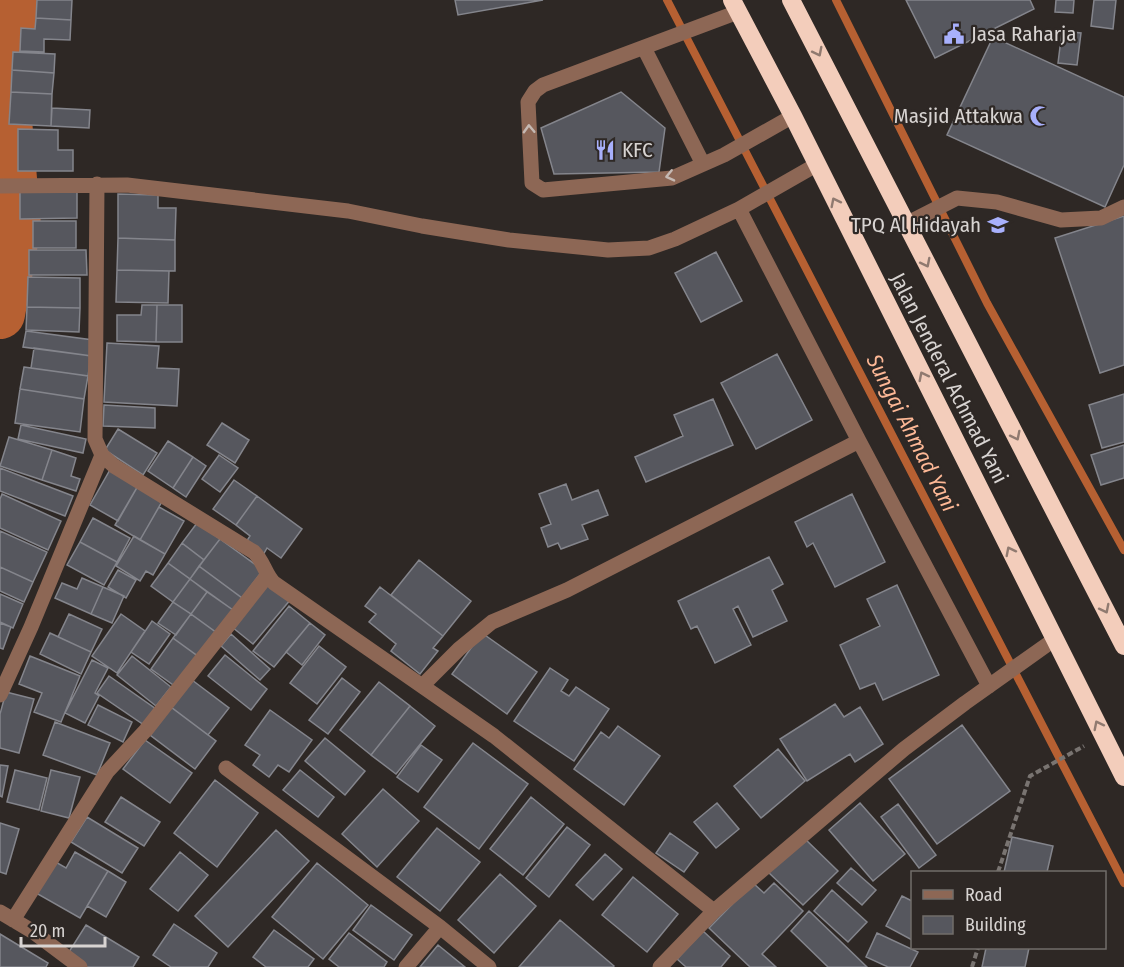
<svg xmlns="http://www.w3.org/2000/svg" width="1124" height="967" font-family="'Fira Sans Condensed',sans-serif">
	<rect width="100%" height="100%" fill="#2e2825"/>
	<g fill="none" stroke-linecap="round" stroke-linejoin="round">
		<path stroke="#b66032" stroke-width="8" d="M667,0L1124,883
			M836,0L987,303L1124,550"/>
		<path stroke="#b66032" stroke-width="50" d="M0,314L16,226L4,85L23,0"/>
	</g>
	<path fill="#56575e" stroke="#84858c" stroke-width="1.5" d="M37,0H72L71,20L36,18Z
		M455,0H543L458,15Z
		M906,0H1030L1034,9L935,58Z
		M1056,0H1074L1073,13L1055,12Z
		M1094,0H1116L1113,29L1091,26Z
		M36,18L71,20L70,40L44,39V52L20,51L21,28L35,29Z
		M1062,31L1081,33L1077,65L1058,63Z
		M993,37L1124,97V165L1105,207L947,135Z
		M13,52L55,54L54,73L12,70Z
		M12,70L54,73L52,94L11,92Z
		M11,92L52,94L51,126L9,124Z
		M621,92L665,128L659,172L554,174L541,128Z
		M52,108L90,110L89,128L51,126Z
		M18,129L58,130V150H73V171H18Z
		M77,189V218L20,219V190Z
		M118,194L158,195V208H176L175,240L118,238Z
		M1124,216V365L1100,373L1055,238Z
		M33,221H76V248H33Z
		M118,238L175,240V271L117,270Z
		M29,250H86L87,275H29Z
		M716,252L742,301L701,322L675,273Z
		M117,270L169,271L168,303L116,302Z
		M28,277L80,278V308L27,307Z
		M142,305H157L156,342L117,341V315H141Z
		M157,305H182V342H156Z
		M27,307L80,308L79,332L26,330Z
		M26,331L93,340L91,356L23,347Z
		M107,343L159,346L157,368L179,369L177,406L104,402Z
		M34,348L91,356L88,376L31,368Z
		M777,354L812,420L756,449L721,383Z
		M24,367L88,376L84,399L20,389Z
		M20,389L84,399L80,432L15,423Z
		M1124,394V442L1102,448L1089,405Z
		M713,399L733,445L646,482L635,457L683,436L674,415Z
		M104,405L155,408V428L103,426Z
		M222,423L249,440L235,463L207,445Z
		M21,425L86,439L83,453L18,439Z
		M118,429L157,453L143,475L105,450Z
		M9,437L52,450L42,480L0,466Z
		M168,441L193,457L173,488L148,471Z
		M1124,445V478L1101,485L1091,455Z
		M52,450L76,458L71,476L80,479L76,491L42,480Z
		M219,455L238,468L220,492L202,479Z
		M193,457L206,466L186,497L173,488Z
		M0,468L73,496L65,516L0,491Z
		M111,468L139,484L118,521L90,505Z
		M234,480L257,496L236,525L213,509Z
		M139,484L164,498L140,540L115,525Z
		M566,484L572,500L598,490L608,515L582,525L588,539L561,549L558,543L548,547L541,528L551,524L539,494Z
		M2,494L61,521L48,550L0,528V499Z
		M852,494L885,562L835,587L813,543L807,547L795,522Z
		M257,496L302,529L281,558L267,548L263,555L246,542L250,536L236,525Z
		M159,507L184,521L165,554L140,540Z
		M93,518L130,538L117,562L80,542Z
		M197,523L220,539L204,560L182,543Z
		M0,531L47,552L33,582L0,567Z
		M134,536L165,554L153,575L146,571L140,581L116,566Z
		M220,539L263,570L242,598L199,566Z
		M80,542L117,562L104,585L67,565Z
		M182,543L204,560L190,579L168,563Z
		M769,557L783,584L772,590L787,621L753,637L738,606L733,609L751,645L715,663L697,626L691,629L678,601Z
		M419,560L471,601L443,636L391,595Z
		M168,563L190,579L173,602L151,586Z
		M199,566L242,598L233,610L190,579Z
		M0,567L33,582L24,602L0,591Z
		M118,570L136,580L126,598L108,587Z
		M82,578L103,587L91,614L55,598L62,583L77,589Z
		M190,579L207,592L191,614L173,602Z
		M270,581L291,599L253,644L232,627Z
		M897,585L939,675L883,700L875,683L860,689L840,645L880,626L867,599Z
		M103,587L124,596L112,623L91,614Z
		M380,587L443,636L433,648L438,651L420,674L391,651L396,644L369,622L376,614L365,606Z
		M207,592L233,610L217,633L191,614Z
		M0,594L23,604L13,628L0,622Z
		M173,602L191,614L176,635L158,623Z
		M289,606L310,623L274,667L253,651Z
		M69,614L102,629L91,652L58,637Z
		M121,614L145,631L117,673L92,656Z
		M191,614L217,633L199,657L173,638Z
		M152,621L170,634L149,664L131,652Z
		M0,623L11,627L3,649L0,648Z
		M310,623L325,635L302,665L286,652Z
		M50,633L91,652L81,674L40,654Z
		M482,633L537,672L507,714L452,674Z
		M231,634L270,669L260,680L221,646Z
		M173,638L199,657L176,687L151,669Z
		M319,646L346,667L317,704L290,683Z
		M225,655L267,689L251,710L208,676Z
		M30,656L80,676L61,722L34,712L42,693L19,684Z
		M132,656L171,687L156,706L117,675Z
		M92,660L108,668L95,693L99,696L85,723L65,713Z
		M550,668L568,680L561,691L569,696L576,687L609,709L574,761L514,721Z
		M109,676L156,709L144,725L97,693Z
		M342,678L360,692L328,734L309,720Z
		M192,680L229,708L208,735L171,707Z
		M379,682L410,706L371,755L340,730Z
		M6,692L34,699L19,753L0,748V714Z
		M835,704L844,717L860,707L883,744L855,762L850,754L807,781L780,739Z
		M98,705L132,722L123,742L88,725Z
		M410,706L435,726L396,774L371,755Z
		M171,707L216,741L195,769L150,735Z
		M270,710L312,740L289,772L278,765L269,777L253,765L260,755L245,745Z
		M55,722L110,743L97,775L43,755Z
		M962,725L1010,791L937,844L889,779Z
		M618,726L660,756L624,805L574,769L601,732L609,738Z
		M325,738L365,771L345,795L305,761Z
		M145,740L192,773L170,803L123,769Z
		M473,743L528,784L479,849L424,807Z
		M421,745L442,760L418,792L397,777Z
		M778,749L805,781L761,818L734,786Z
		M0,765L8,766L2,797L0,796Z
		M15,770L47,778L39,810L7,802Z
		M51,770L80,777L69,818L41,811Z
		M300,770L334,797L318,817L283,790Z
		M215,780L258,813L217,867L174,833Z
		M383,789L419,821L377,867L342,834Z
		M121,797L160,822L144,846L105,822Z
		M531,797L564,824L523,875L490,849Z
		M717,803L739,829L716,848L694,822Z
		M860,803L905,854L873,881L829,830Z
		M898,804L936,855L919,868L881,817Z
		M87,817L138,848L122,873L71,842Z
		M0,823L19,829L6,874L0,872Z
		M567,827L590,845L549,897L526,878Z
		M437,828L480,862L440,911L397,877Z
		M276,830L309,861L228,947L195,916Z
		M670,833L698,853L684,872L656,853Z
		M803,837L838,871L803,905L768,872Z
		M1012,837L1053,846L1047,872H1004Z
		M75,852L108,871L80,918L36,893L54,861L66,868Z
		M180,852L208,875L178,911L150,889Z
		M605,854L622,869L593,900L576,885Z
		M317,863L368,905L323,959L272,917Z
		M851,868L876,890L862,905L837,883Z
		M108,871L126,882L106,917L87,906Z
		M500,874L536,906L494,953L458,920Z
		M633,877L678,914L647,952L602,915Z
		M753,883L764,893L774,883L803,911L762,954L776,967H750L709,928Z
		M832,890L867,922L848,942L814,911Z
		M902,896L912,901V940L886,926Z
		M371,905L412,935L394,960L353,930Z
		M809,911L867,967H828L791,931Z
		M560,920L614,966L613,967H519Z
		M174,924L217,953L208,967H171L153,955Z
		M86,925L139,957L133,967H87L67,955Z
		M274,930L314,959L308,967H266L253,957Z
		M703,931L730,956L721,967H686L677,959Z
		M349,933L387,962L384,967H339L329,959Z
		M877,933L918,952L910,967H888L866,957Z
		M0,934L48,963L46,967H0Z
		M438,945L465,967H420Z
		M986,948H1029L1025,967H982Z"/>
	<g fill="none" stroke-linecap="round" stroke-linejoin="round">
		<path stroke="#797471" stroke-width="4" stroke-dasharray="6 3" stroke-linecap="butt" d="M998,872L1030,776L1084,746
			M972,967L978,948"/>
		<path stroke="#8d6755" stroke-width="15" d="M738,12L543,85L535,91L528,102L532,183L543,190L672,178L724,155L793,116
			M644,48L703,164
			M97,184L95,439L102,455L114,466L254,552C264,562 265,574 274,583L494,736L714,911
			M0,186L127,185L348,211L422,226L509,240L608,250L649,248L675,239L739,209L816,165
			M739,209L859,441L989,686
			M906,224L957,198L997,202L1061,220L1101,218L1124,207
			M422,686L459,649L492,622L567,590L859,441
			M0,695L31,627L102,455
			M226,768L440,927L489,967
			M0,912L32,931L80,967
			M13,920L107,772L146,730L267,576
			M406,967L440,927
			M660,967L714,911L904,749L965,703L1055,639"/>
		<path stroke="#f3cdbb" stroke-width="18" d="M732,0L793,116L1124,777
			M791,0L1124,646"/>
	</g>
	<defs><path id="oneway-chevron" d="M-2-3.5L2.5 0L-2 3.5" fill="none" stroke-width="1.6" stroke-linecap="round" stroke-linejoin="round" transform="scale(1.5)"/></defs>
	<g stroke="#907a70">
		<use href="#oneway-chevron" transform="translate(818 52) rotate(63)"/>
		<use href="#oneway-chevron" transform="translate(835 202) rotate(-117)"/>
		<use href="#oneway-chevron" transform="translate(926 263) rotate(63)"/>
		<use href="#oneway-chevron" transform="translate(923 376) rotate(-117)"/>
		<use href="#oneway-chevron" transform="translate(1016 436) rotate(63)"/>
		<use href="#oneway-chevron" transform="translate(1010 551) rotate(-117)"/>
		<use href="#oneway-chevron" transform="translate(1105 609) rotate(63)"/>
		<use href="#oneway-chevron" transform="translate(1098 725) rotate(-117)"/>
	</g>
	<g stroke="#c5b9b3">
		<use href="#oneway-chevron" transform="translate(529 129) rotate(-92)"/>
		<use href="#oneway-chevron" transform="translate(670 176) rotate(167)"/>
	</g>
	<defs>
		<g id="civic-bare" transform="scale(1.62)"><path d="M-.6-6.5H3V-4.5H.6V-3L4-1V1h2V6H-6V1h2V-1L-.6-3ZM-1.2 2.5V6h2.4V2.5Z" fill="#a8b0fc" stroke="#2e2825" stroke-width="2.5" paint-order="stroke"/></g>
		<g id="mosque-bare" transform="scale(1.62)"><path d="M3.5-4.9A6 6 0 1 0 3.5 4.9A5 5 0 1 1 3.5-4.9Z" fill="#a8b0fc" stroke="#2e2825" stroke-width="2.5" paint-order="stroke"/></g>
		<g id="restaurant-bare" transform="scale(1.62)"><path d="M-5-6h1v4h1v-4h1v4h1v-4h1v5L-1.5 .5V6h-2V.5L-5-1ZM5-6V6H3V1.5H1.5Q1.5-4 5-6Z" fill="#a8b0fc" stroke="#2e2825" stroke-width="2.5" paint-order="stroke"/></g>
		<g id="school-bare" transform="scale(1.62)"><path d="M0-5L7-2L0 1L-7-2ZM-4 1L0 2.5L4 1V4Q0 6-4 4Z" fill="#a8b0fc" stroke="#2e2825" stroke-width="2.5" paint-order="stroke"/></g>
	</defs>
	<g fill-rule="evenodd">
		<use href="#civic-bare" x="954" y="34"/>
		<use href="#mosque-bare" x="1040" y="116"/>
		<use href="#restaurant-bare" x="605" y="150"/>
		<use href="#school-bare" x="998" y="225"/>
	</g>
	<g text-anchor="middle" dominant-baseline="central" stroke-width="4.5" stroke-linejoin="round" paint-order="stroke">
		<g font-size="21" fill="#d8d4d2" stroke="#2e2825" text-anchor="start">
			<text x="971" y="34">Jasa Raharja</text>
			<text x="1023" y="116" text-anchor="end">Masjid Attakwa</text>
			<text x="622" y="150">KFC</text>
			<text x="981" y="225" text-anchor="end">TPQ Al Hidayah</text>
		</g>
		<g font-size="21" fill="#d8d4d2" stroke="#2e2825">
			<text transform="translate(949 378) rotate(63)">Jalan Jenderal Achmad Yani</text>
		</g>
		<g font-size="22" font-style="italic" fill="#fdb896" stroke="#2e2825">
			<text transform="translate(912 433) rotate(63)">Sungai Ahmad Yani</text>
		</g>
	</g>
	<rect x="911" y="871" width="195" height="78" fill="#2e2825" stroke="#726d6a" stroke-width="1.5"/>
	<rect x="923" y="890" width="30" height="9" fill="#8d6755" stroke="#726d6a" stroke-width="1.5"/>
	<text x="965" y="901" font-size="18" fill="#d8d4d2">Road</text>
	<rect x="923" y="916" width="30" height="18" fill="#56575e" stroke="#726d6a" stroke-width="1.5"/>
	<text x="965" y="931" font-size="18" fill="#d8d4d2">Building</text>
	<path d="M21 937v9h84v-9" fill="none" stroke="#d8d4d2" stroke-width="3"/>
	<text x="30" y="937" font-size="18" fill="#d8d4d2" stroke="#2e2825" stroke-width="4.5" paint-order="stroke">20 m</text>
</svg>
